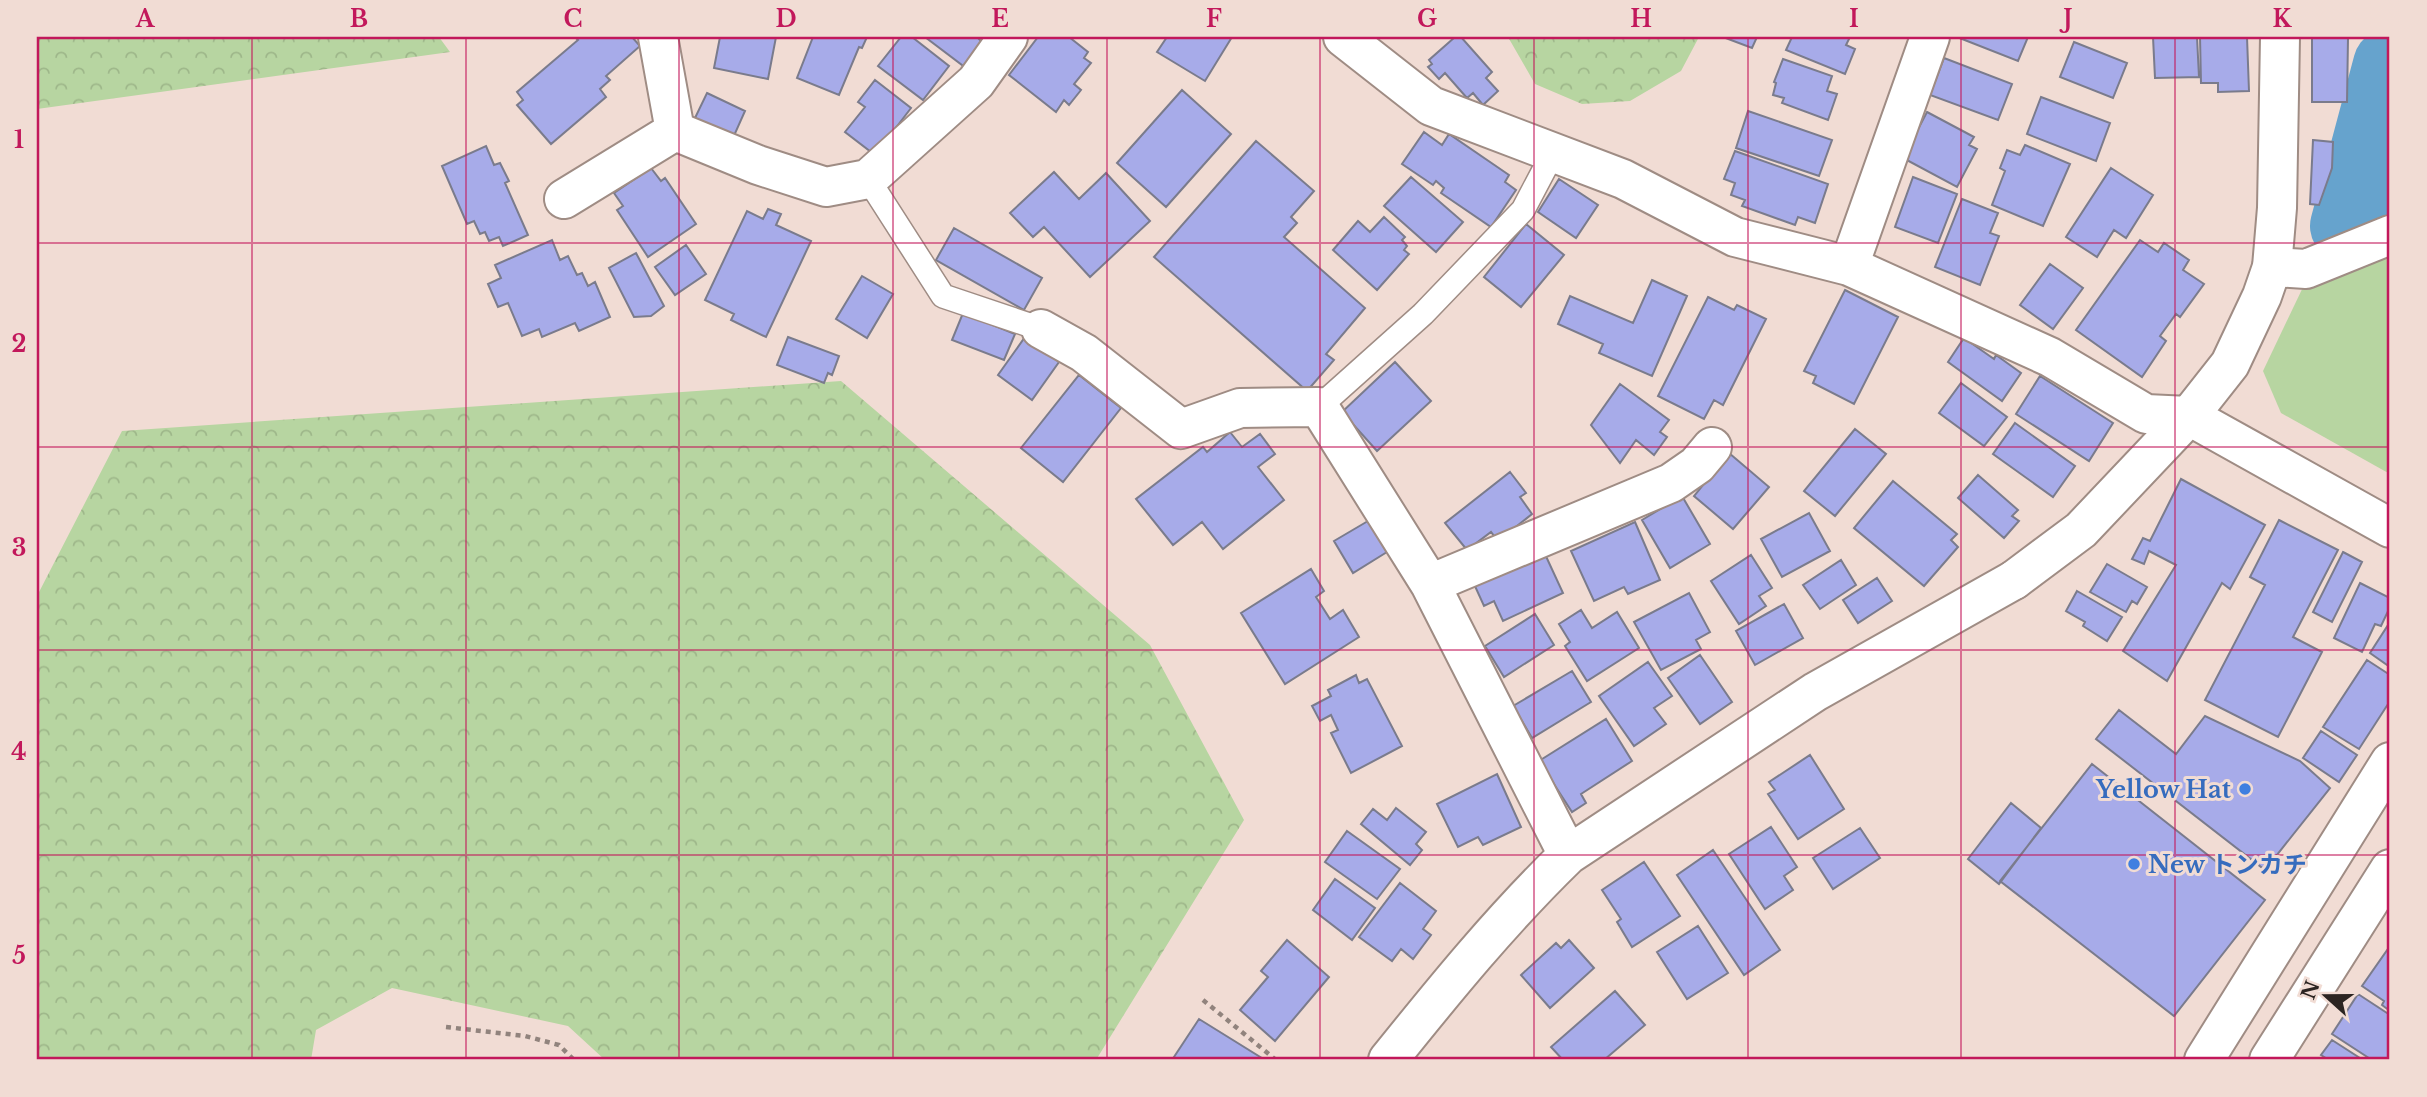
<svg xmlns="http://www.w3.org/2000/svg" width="2427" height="1097" font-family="'Libre Baskerville','Noto Sans JP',serif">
	<defs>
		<pattern id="forest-crowns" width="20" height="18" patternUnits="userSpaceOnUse" patternTransform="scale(1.75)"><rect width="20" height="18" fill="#b7d5a1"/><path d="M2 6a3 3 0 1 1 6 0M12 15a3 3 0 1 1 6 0" fill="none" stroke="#9eb78a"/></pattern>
	</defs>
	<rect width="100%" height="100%" fill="#f1dcd4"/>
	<path fill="url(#forest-crowns)" d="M37,37H439L450,52L37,109Z
		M1508,37H1699L1681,71L1630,101L1582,104L1535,84Z
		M841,381L1150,645L1244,820L1096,1060H605L568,1026L392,988L316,1030L311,1060H37V596L122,431Z"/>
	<path fill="#b7d5a1" d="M2390,242V474L2281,413L2263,371L2305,283Z"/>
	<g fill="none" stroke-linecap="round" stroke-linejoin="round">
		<path stroke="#66a3cd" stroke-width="74" d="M2347,226L2390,65"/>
	</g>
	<path fill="#a7abe9" stroke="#7a7b8c" stroke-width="2" d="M575,37H632L640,46L606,76L610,80L600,89L606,97L551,144L517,105L523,100L517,92L578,40Z
		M720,37H776L768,79L714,68Z
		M813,37H867L862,48L859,47L839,95L797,78Z
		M901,37H912L949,66L923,100L878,66Z
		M925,37H981L979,39L984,44L966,68Z
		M1038,37H1069L1088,52L1084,58L1091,63L1074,84L1081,90L1069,105L1064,100L1056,112L1009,75Z
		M1167,37H1232L1205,81L1157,52Z
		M1455,37H1461L1492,72L1486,78L1498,91L1483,105L1473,93L1467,98L1445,73L1439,79L1428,67L1432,64L1429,60Z
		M1723,37H1757L1752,48Z
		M1792,37H1850L1846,45L1855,49L1845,74L1786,50Z
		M1957,37H2028L2018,61Z
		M2153,37H2197L2199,77L2155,78Z
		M2200,37H2247L2249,91L2218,92V83H2201Z
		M2312,38H2348L2347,102H2312Z
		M2074,42L2127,63L2113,98L2060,77Z
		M1944,58L2012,84L1998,120L1930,95Z
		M1783,59L1832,76L1827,91L1837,94L1828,120L1782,103L1784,98L1773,95L1776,83L1774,82Z
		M875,80L911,108L875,155L845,132L865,107L858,102Z
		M1182,90L1231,134L1166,207L1117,163Z
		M707,93L745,111L733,138L694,120Z
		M2041,97L2110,123L2096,161L2027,134Z
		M1748,111L1832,140L1819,176L1736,148Z
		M1927,112L1974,137L1969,145L1977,149L1957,187L1903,158Z
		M1424,132L1442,145L1449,134L1509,175L1505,182L1516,190L1491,227L1441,193L1444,188L1436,181L1433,185L1402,164Z
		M2313,140L2333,142L2332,168L2319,205L2310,204Z
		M1256,141L1314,191L1291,217L1297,223L1284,237L1365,308L1326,354L1334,360L1307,391L1154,257Z
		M2025,145L2070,164L2043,226L1992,205L2005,171L2000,168L2007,150L2020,155Z
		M486,146L494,165L500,163L509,181L505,183L528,235L503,246L499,237L489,241L485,232L480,234L474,221L467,224L442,166Z
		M1735,151L1828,184L1815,223L1798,217L1795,225L1742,206L1745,200L1731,195L1735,183L1724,179Z
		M651,168L661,181L665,178L696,224L648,257L617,210L623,206L614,193Z
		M2111,168L2153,195L2126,238L2114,230L2097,257L2066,237Z
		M1054,172L1079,199L1106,173L1150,221L1090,277L1044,227L1033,237L1010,213Z
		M1411,177L1463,222L1436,252L1384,206Z
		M1913,177L1957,194L1938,243L1895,227Z
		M1559,179L1598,205L1576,238L1538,212Z
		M1962,199L1998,213L1990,233L1999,236L1980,285L1935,267Z
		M768,209L781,214L776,225L811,241L766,337L731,320L734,314L705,300L747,211L763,219Z
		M1384,217L1405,237L1402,240L1407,246L1404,250L1409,254L1377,290L1333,250L1358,221L1370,232Z
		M1526,224L1564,255L1521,307L1484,277Z
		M954,228L1042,278L1024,310L936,260Z
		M552,240L560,260L568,256L577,275L582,273L588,286L595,282L610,317L579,331L575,323L542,337L539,329L522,336L508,303L498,307L488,284L501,278L495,265Z
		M2140,240L2158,252L2164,243L2189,260L2183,270L2204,284L2180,317L2176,314L2160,336L2166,341L2142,377L2076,330Z
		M686,245L706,274L675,295L655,267Z
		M636,253L664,306L651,316L634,317L609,268Z
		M2050,264L2083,288L2053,329L2020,305Z
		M862,276L893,294L867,338L836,319Z
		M1652,280L1687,296L1652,376L1599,353L1603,344L1558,324L1570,296L1633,323Z
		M1845,290L1898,317L1854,404L1813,383L1816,376L1804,371Z
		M1708,297L1734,310L1737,305L1766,319L1723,405L1714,400L1704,419L1658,396Z
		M963,313L1015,334L1004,360L952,340Z
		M788,337L839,356L832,375L828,373L824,383L777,365Z
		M1025,337L1059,362L1032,400L998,375Z
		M1964,338L1994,359L1996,355L2021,373L2002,401L1948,362Z
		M1395,362L1431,401L1377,451L1342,412Z
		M1079,375L1121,408L1063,482L1021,448Z
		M2040,376L2113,423L2089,461L2016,414Z
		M1961,383L2007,417L1984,446L1939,413Z
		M1620,384L1669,420L1660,432L1667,437L1654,455L1636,440L1620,463L1591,425Z
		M2015,423L2075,466L2053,497L1993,454Z
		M1855,429L1886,454L1835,516L1804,491Z
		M1230,432L1242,447L1260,434L1275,454L1258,467L1284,500L1223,549L1202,522L1173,545L1136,499L1203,447L1207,452Z
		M1729,453L1769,487L1733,529L1694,496Z
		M1510,472L1526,493L1520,497L1532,514L1498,541L1491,532L1467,550L1445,523Z
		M1978,475L2018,510L2012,516L2019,521L2004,538L1958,498Z
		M2181,479L2265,525L2230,589L2222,583L2167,681L2123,651L2176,565L2149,551L2144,564L2132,559L2143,538L2150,541Z
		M1893,481L1957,534L1951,540L1958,547L1924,586L1854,528Z
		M1682,496L1710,544L1670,568L1642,520Z
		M1809,513L1830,551L1782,577L1761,539Z
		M2279,520L2338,550L2293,637L2322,652L2278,737L2205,700L2265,585L2250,577Z
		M1368,521L1387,552L1353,573L1334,541Z
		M1635,522L1660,580L1628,594L1624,587L1594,601L1571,551Z
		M1544,552L1563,593L1503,621L1494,601L1484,606L1474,584Z
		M2343,552L2362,562L2332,622L2313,612Z
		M1751,555L1772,588L1759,596L1766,606L1739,624L1711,581Z
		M1841,560L1856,585L1820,609L1803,585Z
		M2107,564L2147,587L2137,604L2132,601L2126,612L2090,592Z
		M1311,569L1324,591L1316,597L1330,619L1343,610L1359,637L1285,684L1241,613Z
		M1877,578L1892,601L1858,623L1843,600Z
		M2360,583L2390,598V607L2381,626L2375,624L2362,652L2334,638Z
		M2077,591L2122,617L2107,641L2083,626L2085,622L2066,611Z
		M1689,593L1710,632L1696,640L1701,649L1661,670L1634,622Z
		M1784,604L1803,638L1755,665L1736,631Z
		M1581,610L1592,628L1617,612L1639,648L1587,681L1565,646L1570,642L1559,624Z
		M1535,614L1554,645L1504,677L1485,646Z
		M2390,622V667L2370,653Z
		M1700,655L1732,702L1700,724L1668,678Z
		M2367,660L2390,675V701L2359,749L2323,727Z
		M1648,662L1672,696L1654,708L1666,724L1634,746L1599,696Z
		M1572,671L1591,702L1532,738L1513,706Z
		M1356,675L1359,683L1367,679L1402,746L1351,773L1331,733L1338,730L1331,715L1320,721L1312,706L1331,696L1328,690Z
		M2119,710L2176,754L2205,716L2300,761L2330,788L2265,870L2096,739Z
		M1606,719L1632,761L1581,794L1586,803L1572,812L1539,761Z
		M2321,731L2357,755L2339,782L2303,758Z
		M1810,755L1844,809L1798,839L1768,794L1775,790L1769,782Z
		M2092,764L2265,900L2174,1016L2000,881Z
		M1497,774L1521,827L1483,845L1478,837L1458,847L1437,804Z
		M2011,803L2041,828L1999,884L1968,859Z
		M1396,808L1426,832L1416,844L1422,850L1410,865L1361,824L1373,809L1387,820Z
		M1771,827L1797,867L1784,876L1793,890L1765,909L1729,854Z
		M1860,828L1880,858L1833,889L1813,858Z
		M1347,831L1400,869L1377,899L1325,862Z
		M1713,850L1780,950L1744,975L1677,875Z
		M1644,862L1680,916L1632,947L1617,922L1621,919L1602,890Z
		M1335,879L1375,908L1352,940L1313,910Z
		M1400,883L1436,911L1423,929L1431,935L1413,959L1401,949L1392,961L1359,937Z
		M1698,926L1728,973L1687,999L1657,952Z
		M1287,940L1329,977L1275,1041L1240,1010L1268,977L1261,971Z
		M1569,940L1594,968L1550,1008L1521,975L1556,943L1561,948Z
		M2390,946V1011L2382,1005L2384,1001L2362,986Z
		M1615,991L1645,1025L1604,1060H1563L1551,1047Z
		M2358,994L2390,1015V1060H2372L2332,1034Z
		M1199,1019L1265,1060H1172Z
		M2332,1040L2363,1060H2329L2321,1055Z"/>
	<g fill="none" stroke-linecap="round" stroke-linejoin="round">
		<g stroke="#9f8c84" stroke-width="26">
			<path id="lane" d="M868,179L943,296L1041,329
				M1319,407L1423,314L1523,210L1553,153"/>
		</g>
		<g stroke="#9f8c84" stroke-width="42">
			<path id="street" d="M658,37L675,131
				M1343,37L1431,106L1623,179L1735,237L1849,266L2050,357L2146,414L2189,416
				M564,199L675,131L758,165L826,187L868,179L976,82L1008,37
				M1849,266L1930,37
				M2272,267L2306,269L2390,235
				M1041,329L1084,353L1181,429L1240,408L1319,407L1430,584L1568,855
				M1430,584L1671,483L1697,465L1712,447
				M1388,1060C1445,989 1502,919 1568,855L1815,692L2014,580"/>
		</g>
		<g stroke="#9f8c84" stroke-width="42">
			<path id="secondary" d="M2189,416L2390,528
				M2014,580L2081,530L2189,416L2230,364L2262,296L2272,267L2277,208L2280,37
				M2204,1060L2390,762
				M2269,1060L2390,869"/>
		</g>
		<path stroke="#91837d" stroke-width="4.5" stroke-dasharray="5 5" stroke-linecap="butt" d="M1203,1000L1276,1060
			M446,1027L525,1036L559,1045L574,1060"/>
		<use href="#lane" stroke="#fff" stroke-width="23"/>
		<use href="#street" stroke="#fff" stroke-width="38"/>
		<use href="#secondary" stroke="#fff" stroke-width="38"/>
	</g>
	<path fill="none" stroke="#c2185b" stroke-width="2" stroke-opacity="0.55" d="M252,37V1060M466,37V1060M679,37V1060M893,37V1060M1107,37V1060M1320,37V1060M1534,37V1060M1748,37V1060M1961,37V1060M2175,37V1060M37,243H2390M37,447H2390M37,650H2390M37,855H2390"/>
	<g fill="#3f7fe0" stroke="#f1dcd4" stroke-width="2.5">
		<circle cx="2245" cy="789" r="7"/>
		<circle cx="2134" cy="864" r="7"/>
	</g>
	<g text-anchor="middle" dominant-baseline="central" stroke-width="6" stroke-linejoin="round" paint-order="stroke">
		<g font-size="24" font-weight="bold" fill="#366cbe" stroke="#f1dcd4" text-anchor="end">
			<text x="2231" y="789">Yellow Hat</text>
			<text x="2148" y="864" text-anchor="start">New トンカチ</text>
		</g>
	</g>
	<rect width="2427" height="1097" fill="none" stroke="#f1dcd4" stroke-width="77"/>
	<g transform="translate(2326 996) rotate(291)" stroke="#f1dcd4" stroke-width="5" paint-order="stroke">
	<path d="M0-5L12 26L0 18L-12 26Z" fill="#2c2522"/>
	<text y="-10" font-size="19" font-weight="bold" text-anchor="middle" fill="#2c2522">N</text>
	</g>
	<rect x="38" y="38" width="2350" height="1020" fill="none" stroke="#c2185b" stroke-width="2.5"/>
	<g font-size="23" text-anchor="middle" font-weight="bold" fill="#c2185b">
		<text x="145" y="27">A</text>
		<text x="359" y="27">B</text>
		<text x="573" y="27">C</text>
		<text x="786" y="27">D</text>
		<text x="1000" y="27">E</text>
		<text x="1214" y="27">F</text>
		<text x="1427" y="27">G</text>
		<text x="1641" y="27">H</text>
		<text x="1854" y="27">I</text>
		<text x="2068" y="27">J</text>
		<text x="2282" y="27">K</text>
		<text x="19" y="148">1</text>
		<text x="19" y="352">2</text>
		<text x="19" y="556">3</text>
		<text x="19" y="760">4</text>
		<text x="19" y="964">5</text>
	</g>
</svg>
